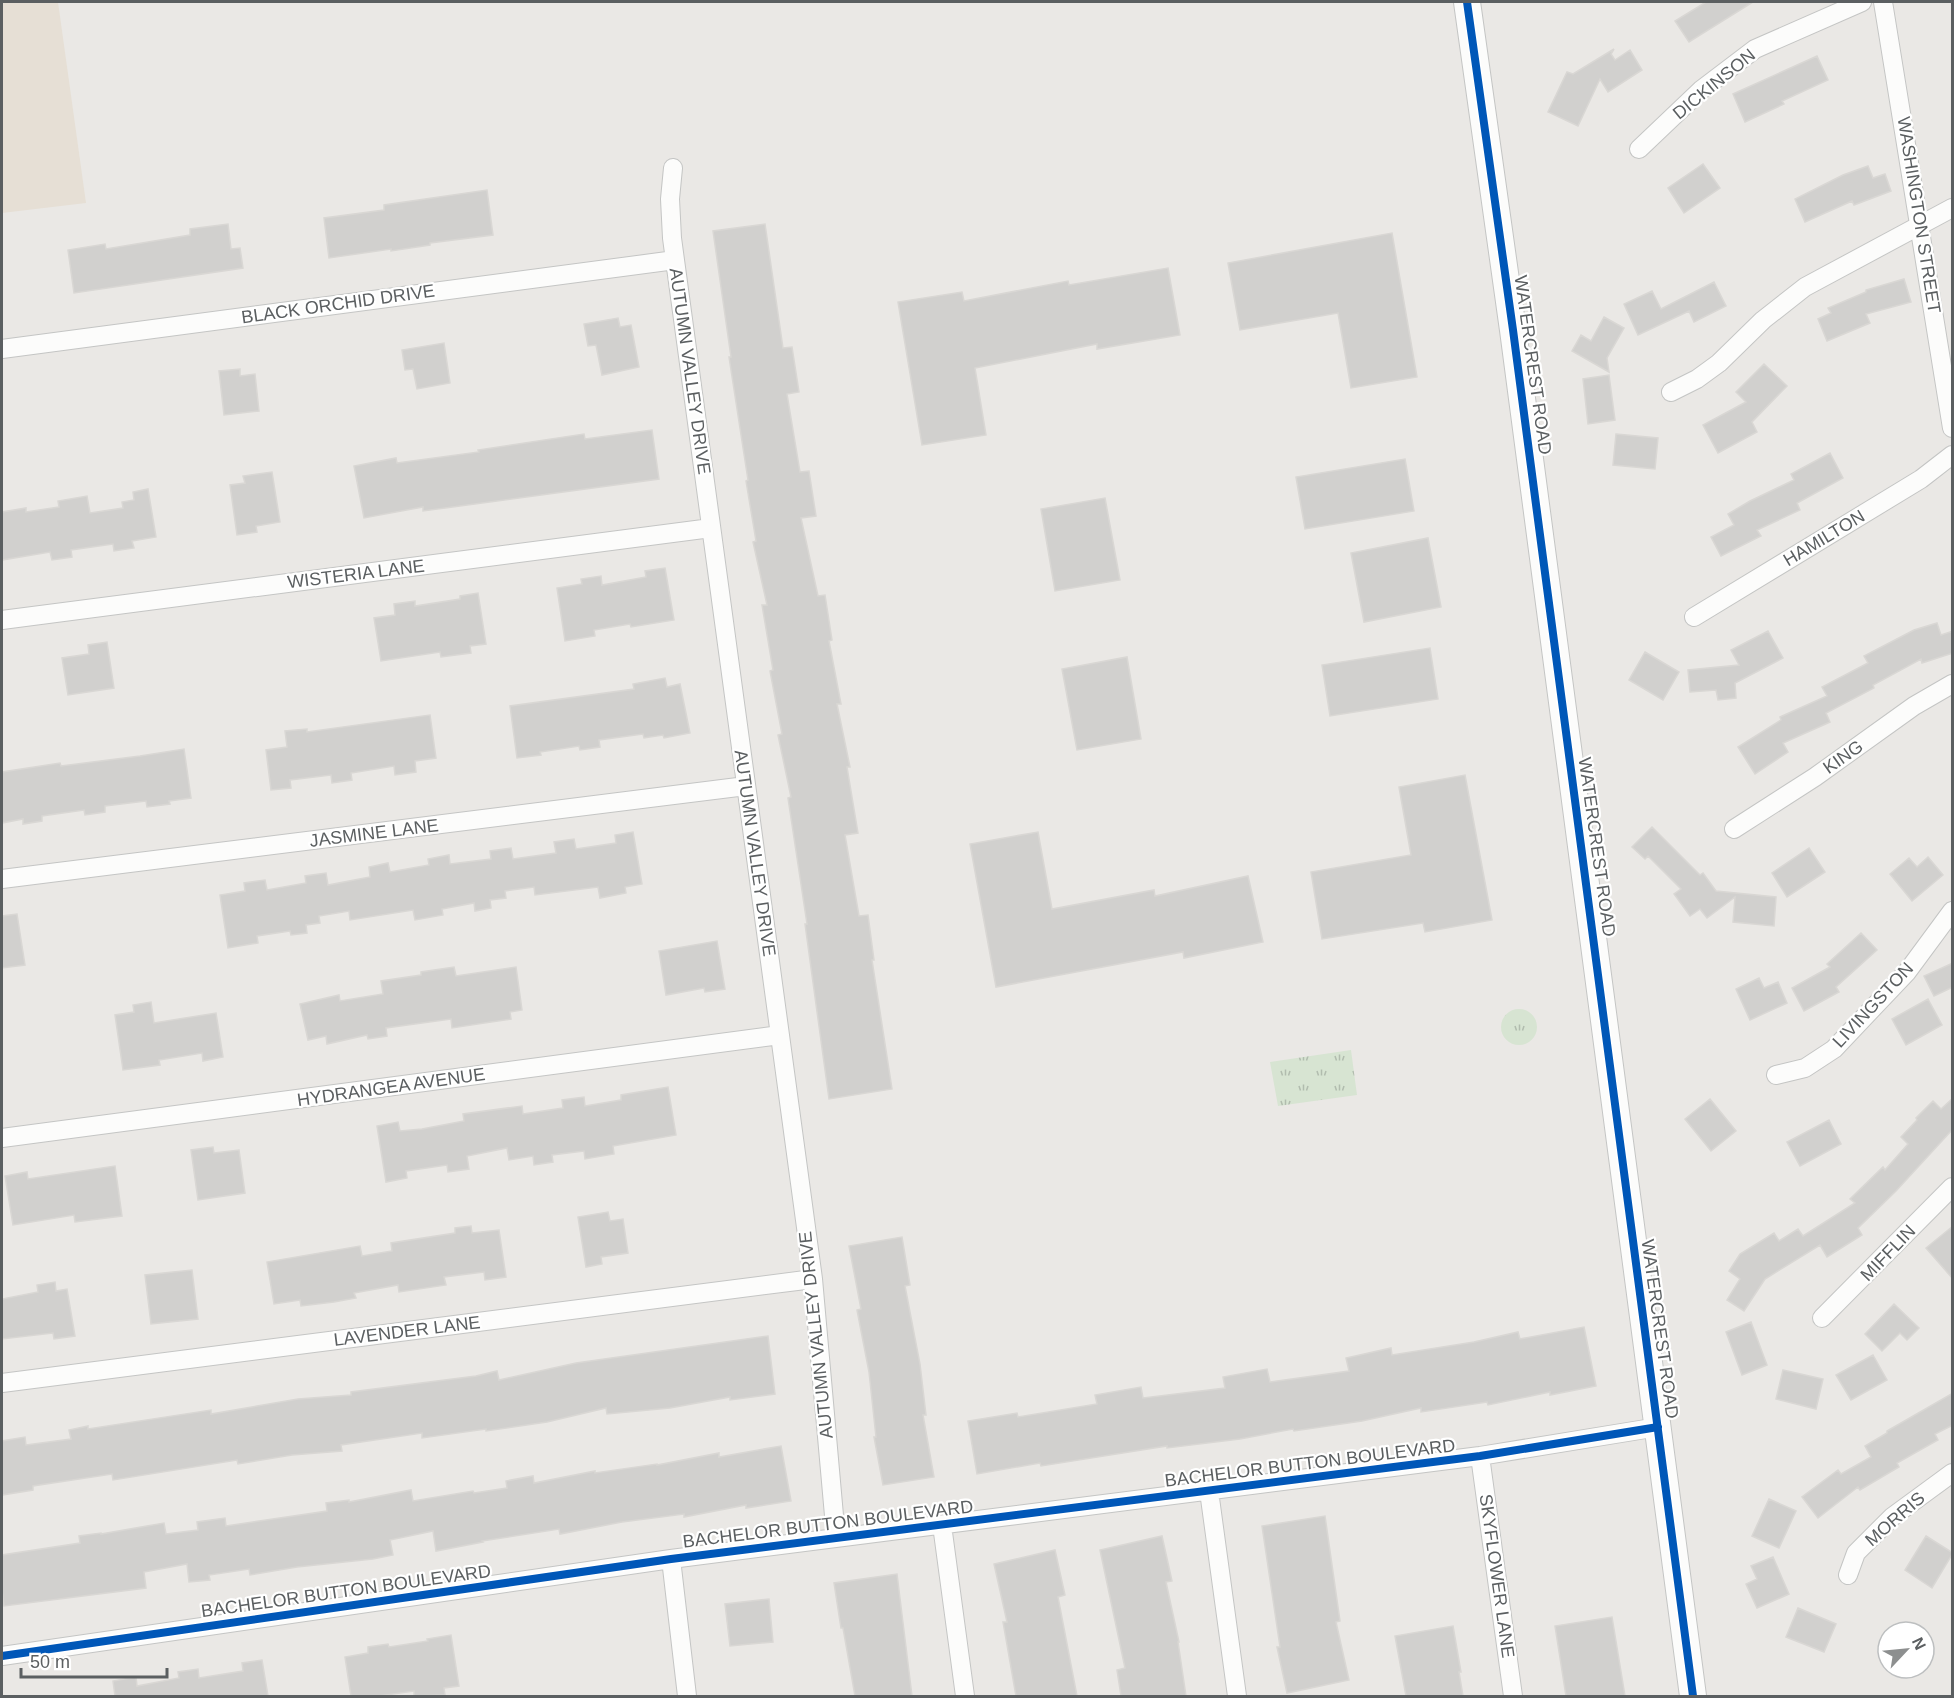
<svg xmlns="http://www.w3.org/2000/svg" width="1954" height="1698" font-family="Helvetica,sans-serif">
	<defs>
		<pattern id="park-tufts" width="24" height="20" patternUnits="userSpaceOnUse" patternTransform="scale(1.5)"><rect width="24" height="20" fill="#d7e4d2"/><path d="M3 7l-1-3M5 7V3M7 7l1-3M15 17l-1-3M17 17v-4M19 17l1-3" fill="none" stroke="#b1bcae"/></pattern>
	</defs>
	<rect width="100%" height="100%" fill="#eae8e5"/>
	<path fill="#e6dfd5" d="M2,2H58L86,203L2,213Z"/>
	<path fill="url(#park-tufts)" d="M1501 1027a18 18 0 1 1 36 0a18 18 0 1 1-36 0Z
		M1351,1050L1357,1095L1278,1106L1270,1062Z"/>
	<path fill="#d1d0ce" stroke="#d9d7d4" stroke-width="1.5" d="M1706,2H1753L1689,42L1675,21Z
		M1614,49L1611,54L1615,60L1630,50L1642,70L1608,92L1600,79L1578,126L1548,112L1567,72L1573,74Z
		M1817,56L1828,80L1782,101L1784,104L1745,122L1733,94Z
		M1703,164L1720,188L1684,213L1668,188Z
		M1868,166L1873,178L1885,174L1891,191L1854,205L1852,201L1805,222L1795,199L1843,175Z
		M487,190L493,235L430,243V245L391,251V249L329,258L324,218L384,210V205Z
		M228,224L231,249L240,248L243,268L74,293L68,250L105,244L106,249L190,235V229Z
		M765,224L783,348L792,347L799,392L787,394L800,472L809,471L816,516L801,518L818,596L825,595L832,640L829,641L841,704H837L850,767H847L858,833L845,835L859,916L868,915L874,960H872L892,1089L829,1099L805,924H807L788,798L791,797L778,735L782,734L770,671L773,670L762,605H767L753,542L756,541L746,481L748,480L729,357H731L713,231Z
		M1392,233L1417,377L1351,388L1338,313L1240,330L1228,263Z
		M1168,268L1180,335L1097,349V344L975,368L986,435L922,445L898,302L962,292L964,301L1068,281L1069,285Z
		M1904,279L1911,302L1866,314L1870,323L1827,341L1818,319L1831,313L1828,308L1866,292V290Z
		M1714,282L1726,306L1694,322L1689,311L1638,335L1624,304L1652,291L1661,309Z
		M1604,317L1624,328L1607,358L1609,372L1572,351L1581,335L1591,341Z
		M618,318L620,327L631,325L639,367L602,375L596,345L588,346L584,324Z
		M444,343L450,383L417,389L413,369L405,370L402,350Z
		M1764,364L1787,386L1752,422L1757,432L1718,453L1703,425L1746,402L1736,392Z
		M240,369V376L255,374L259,411L224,415L219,371Z
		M1609,375L1615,420L1588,424L1583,379Z
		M652,430L659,479L423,511V507L364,518L354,466L396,458L397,463L479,452L478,450L584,434L585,439Z
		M1616,434L1658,438L1655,469L1613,465Z
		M1830,453L1843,478L1797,503L1800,510L1757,530L1761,536L1721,556L1711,537L1734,525L1728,514L1750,501L1794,480L1791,474Z
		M1405,459L1414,511L1305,529L1296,477Z
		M272,472L280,522L256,526L257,532L237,535L230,485L245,483L243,476Z
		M148,489L156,537L132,541L134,548L114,551L113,544L71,550L72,557L52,560L50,552L2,560V512L26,508V512L59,507L58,501L87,496L90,513L123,508L122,502L134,500L133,492Z
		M1105,498L1120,580L1055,591L1041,509Z
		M1428,538L1441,607L1364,622L1351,553Z
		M665,568L674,620L631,627L630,624L594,630L595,636L565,641L557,588L582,584L581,579L601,576L602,585L646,577L645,571Z
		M478,593L486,644L470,646L471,653L441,657L440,652L381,661L374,618L395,615L394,604L415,601V606L460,599V596Z
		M1937,623L1941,635L1953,631V653L1922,663L1921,659L1873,685L1874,688L1826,713L1830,722L1783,743L1788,752L1755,774L1738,747L1781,720L1780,717L1827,696L1822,687L1868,663L1864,656L1914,630Z
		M1768,631L1783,658L1735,683L1736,698L1718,700L1716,690L1690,692L1688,670L1739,665L1731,650Z
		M107,642L114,688L68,695L62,658L89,654L88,645Z
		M1430,648L1438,699L1330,716L1322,665Z
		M1645,652L1679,672L1663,700L1629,680Z
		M1127,657L1141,739L1077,750L1062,669Z
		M665,678L667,687L680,684L690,733L664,738L663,735L644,738L643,734L599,740L600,747L580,750L579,746L540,752L541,755L517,758L510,706L634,689L633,684Z
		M430,715L436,758L415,761L416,772L395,775L394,766L351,773L352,780L332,783L331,775L290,780L291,788L271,790L266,750L287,747L285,731L307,729V732Z
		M184,749L191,798L169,801L170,804L147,807L146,801L105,806V812L85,815L84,810L42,816V821L23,824V819L2,823V772L60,763L61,766L140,756Z
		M1465,775L1492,920L1425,932L1423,923L1322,939L1311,872L1411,855L1399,787Z
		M1652,827L1700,875L1703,873L1716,891L1776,897L1774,926L1733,922L1735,897L1707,918L1700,909L1690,916L1674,894L1681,889L1648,856L1645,859L1632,847Z
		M633,832L642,884L625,887L626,893L600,898L598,887L535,895L534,887L505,891L506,898L490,900L491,908L475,911L474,903L442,909L443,915L415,920L413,910L350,920L349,911L319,916L320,923L306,925L307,933L291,935L290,931L257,936L258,943L228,948L220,895L245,891L244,883L265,880L267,890L306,883L305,876L326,873L328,885L370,877L369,867L388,863L390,872L429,865L428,859L449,855L450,864L491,859L490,851L511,848L513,859L556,853L554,842L574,839L576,849L616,843L615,835Z
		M1038,832L1052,909L1154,890L1155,896L1248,876L1263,942L1184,958L1183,952L996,987L970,844Z
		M1809,848L1825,872L1787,897L1772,873Z
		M1928,857L1943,875L1912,901L1890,874L1909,858L1917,867Z
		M17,914L25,965L2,968V916Z
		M1861,933L1877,950L1836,987L1839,992L1804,1011L1792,988L1830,967L1827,964Z
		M717,941L725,989L705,992L704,988L666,995L659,951Z
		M1953,963V987L1934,996L1924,976Z
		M454,967L456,976L516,967L522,1010L510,1012L511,1019L491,1022L452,1028L451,1019L386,1028L387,1036L368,1039L367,1035L327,1044L326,1036L308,1040L300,1004L339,995L340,1001L383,994L381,981L421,975V972Z
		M1759,978L1764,988L1778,982L1787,1003L1750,1020L1736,989Z
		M1928,999L1942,1025L1906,1045L1892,1019Z
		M151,1002L154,1023L216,1013L223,1057L203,1061L202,1053L159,1060L160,1065L123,1070L115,1015L134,1012L133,1005Z
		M668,1087L676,1135L613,1146L614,1154L585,1159L584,1151L552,1155L553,1162L534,1165L533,1156L509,1160L507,1148L467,1156L469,1169L448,1172L447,1165L406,1171L407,1178L386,1182L377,1126L398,1122L400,1131L422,1129L464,1121L463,1114L522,1106L523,1114L563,1108L562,1100L584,1097L585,1106L621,1100V1095Z
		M1953,1098V1129L1896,1191L1858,1228L1862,1235L1827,1257L1820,1245L1765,1279L1744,1311L1727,1300L1740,1279L1729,1271L1740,1254L1774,1233L1779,1241L1798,1229L1803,1236L1855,1203L1850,1199L1883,1167L1885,1170L1908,1144L1901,1137L1917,1120L1916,1118L1933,1101L1941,1109Z
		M1710,1099L1736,1131L1711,1151L1685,1119Z
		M1829,1120L1841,1144L1800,1166L1787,1142Z
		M213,1147L214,1153L239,1150L245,1193L198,1200L191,1150Z
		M115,1166L122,1216L75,1222L74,1215L13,1225L5,1176L27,1172L28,1179Z
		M608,1212L610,1221L623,1219L628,1253L601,1257L602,1264L586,1267L578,1217Z
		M471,1226L472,1233L499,1230L506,1277L485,1280L484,1272L444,1277L446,1285L399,1292L398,1285L354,1293L356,1298L334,1302L301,1306L300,1300L274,1304L267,1262L360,1246L362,1256L392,1251L391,1243L455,1233V1228Z
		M1953,1226V1279L1926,1248Z
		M902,1237L910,1285L905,1286L920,1364L926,1415H923L934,1477L883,1485L874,1437H876L869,1372L857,1310L861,1309L849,1246Z
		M192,1270L198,1319L151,1324L145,1275Z
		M55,1282L56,1291L67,1289L75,1336L54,1339L53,1333L2,1339V1299L38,1292L37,1285Z
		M1894,1304L1919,1328L1907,1340L1900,1333L1882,1351L1865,1334Z
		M1751,1322L1767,1365L1742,1375L1726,1332Z
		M1584,1327L1596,1386L1550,1395V1392L1488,1405L1487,1402L1421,1412V1408L1362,1421L1294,1431L1293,1429L1240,1439L1167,1448V1446L1041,1466L1040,1463L977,1474L968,1421L1017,1413L1018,1417L1097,1404L1095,1395L1141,1387L1143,1398L1225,1388L1223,1377L1267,1369L1270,1382L1349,1371L1346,1358L1391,1348L1392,1355L1474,1342L1518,1332L1520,1339Z
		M768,1336L775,1394L730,1400V1397L670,1408L607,1414L606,1408L547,1422L486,1431V1429L422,1438V1433L341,1445L342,1451L292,1455L238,1464L237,1460L113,1480L112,1474L33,1486V1490L2,1495V1441L25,1437L26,1445L71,1439L69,1430L88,1426V1429L211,1410V1414L298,1399L351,1395V1392L476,1376L497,1371L499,1380L576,1363Z
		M1873,1355L1887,1380L1851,1400L1836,1375Z
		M1783,1370L1823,1379L1816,1409L1776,1399Z
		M1953,1393V1425L1935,1434L1938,1440L1897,1463L1899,1467L1860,1490L1858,1487L1818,1518L1802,1497L1838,1470L1841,1474L1871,1457L1865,1446L1887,1433V1431Z
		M781,1446L791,1501L746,1508V1505L684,1517V1514L622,1522L560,1534L559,1529L482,1541L483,1542L436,1551L433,1531L390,1540L393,1555L373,1559L297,1567L250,1575L249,1569L209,1575L210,1580L189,1582L187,1564L144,1572L146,1588L4,1606L2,1590V1555L80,1543L79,1536L101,1533V1534L164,1523L166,1534L198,1530L197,1522L225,1518L226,1526L327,1511L326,1503L349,1500V1502L411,1490L413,1501L473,1491L474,1493L507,1488L506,1481L533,1476L534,1483L595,1471V1473L657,1464V1465L719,1453V1457Z
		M1769,1499L1796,1511L1779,1548L1752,1536Z
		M1325,1516L1340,1621L1336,1622L1349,1680L1287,1693L1277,1647H1280L1262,1526Z
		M1162,1536L1172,1581L1166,1582L1179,1642H1178L1186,1696H1121L1117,1670L1125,1668L1100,1550Z
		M1926,1536L1953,1553L1932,1588L1905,1570Z
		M1055,1550L1065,1595L1058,1597L1077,1696H1016L1003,1622H1007L994,1564Z
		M1773,1557L1789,1594L1757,1608L1746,1584L1757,1579L1751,1566Z
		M897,1574L912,1696H855L843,1628H841L834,1583Z
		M769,1599L773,1642L730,1646L725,1604Z
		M1798,1608L1836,1624L1824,1652L1786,1637Z
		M1612,1617L1625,1696H1566L1555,1626Z
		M1453,1626L1461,1672H1459L1463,1696H1406L1395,1636Z
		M451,1635L459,1686L444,1688L445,1695L414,1696V1691L379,1696H351L345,1657L368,1653V1647L388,1644L389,1647L428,1641L427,1639Z
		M262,1660L268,1696H115L113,1681L136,1677L137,1686L179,1678L178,1672L198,1669L199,1678L243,1671L242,1663Z"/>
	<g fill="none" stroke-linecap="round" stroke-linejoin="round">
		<g stroke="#c4c5c4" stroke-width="20">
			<path id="street" d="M1883,2L1952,428
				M1639,149L1701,90L1755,49L1862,2
				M673,168L670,199L672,238L813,1279L836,1538
				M2,349L675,260
				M1671,392L1697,379L1719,363L1763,320L1805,287L1952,208
				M1694,617L1921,479L1952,455
				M2,620L711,528
				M1734,829L1815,777L1914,706L1952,684
				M2,879L746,786
				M1776,1075L1805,1068L1834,1049L1907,972L1952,911
				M2,1138L780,1035
				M1822,1318L1952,1187
				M2,1383L813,1279
				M1480,1456L1513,1696
				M1209,1491L1237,1696
				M942,1525L965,1696
				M671,1559L687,1696
				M1848,1575L1856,1553L1892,1517L1952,1473
				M2,1656L671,1559L1480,1456L1658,1427"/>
		</g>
		<g stroke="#c4c5c4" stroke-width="28">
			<path id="secondary" d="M1467,2L1513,330L1693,1696"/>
		</g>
		<use href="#street" stroke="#fcfcfb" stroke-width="18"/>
		<use href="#secondary" stroke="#fcfcfb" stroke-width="26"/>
		<g stroke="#fff" stroke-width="11">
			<path id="cycleway" d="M1467,2L1513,330L1693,1696
				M2,1656L671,1559L1480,1456L1658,1427"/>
		</g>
		<use href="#cycleway" stroke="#0057b8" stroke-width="8"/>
	</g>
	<g text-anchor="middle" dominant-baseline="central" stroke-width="4.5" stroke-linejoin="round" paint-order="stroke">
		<g font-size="18" fill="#5b5f61" stroke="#fff">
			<text transform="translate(1714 84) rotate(-39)">DICKINSON</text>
			<text transform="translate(1919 215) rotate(81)">WASHINGTON STREET</text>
			<text transform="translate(338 304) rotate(-8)">BLACK ORCHID DRIVE</text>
			<text transform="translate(1533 365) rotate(82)">WATERCREST ROAD</text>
			<text transform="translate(690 371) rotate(82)">AUTUMN VALLEY DRIVE</text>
			<text transform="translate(1824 538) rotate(-31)">HAMILTON</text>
			<text transform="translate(356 574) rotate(-7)">WISTERIA LANE</text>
			<text transform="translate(1843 757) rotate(-35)">KING</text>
			<text transform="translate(374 833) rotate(-7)">JASMINE LANE</text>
			<text transform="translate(1597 847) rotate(82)">WATERCREST ROAD</text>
			<text transform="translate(755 853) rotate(82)">AUTUMN VALLEY DRIVE</text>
			<text transform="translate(1873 1005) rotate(-47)">LIVINGSTON</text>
			<text transform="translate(391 1087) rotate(-8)">HYDRANGEA AVENUE</text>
			<text transform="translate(1888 1253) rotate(-46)">MIFFLIN</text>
			<text transform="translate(1660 1329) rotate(82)">WATERCREST ROAD</text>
			<text transform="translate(407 1331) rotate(-7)">LAVENDER LANE</text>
			<text transform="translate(816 1335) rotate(-96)">AUTUMN VALLEY DRIVE</text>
			<text transform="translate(1310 1463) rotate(-7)">BACHELOR BUTTON BOULEVARD</text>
			<text transform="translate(1895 1519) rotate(-41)">MORRIS</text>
			<text transform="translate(828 1524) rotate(-7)">BACHELOR BUTTON BOULEVARD</text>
			<text transform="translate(1497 1576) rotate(82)">SKYFLOWER LANE</text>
			<text transform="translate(346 1591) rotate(-8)">BACHELOR BUTTON BOULEVARD</text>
		</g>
	</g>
	<rect width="1954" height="1698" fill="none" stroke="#5b5f61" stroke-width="6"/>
	<g transform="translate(1906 1650) rotate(64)"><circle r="28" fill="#ffffff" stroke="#bdbfc0" stroke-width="1.5"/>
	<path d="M0-4.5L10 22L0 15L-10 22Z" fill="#8d8f8f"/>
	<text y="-9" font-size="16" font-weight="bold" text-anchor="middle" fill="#5b5f61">N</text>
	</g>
	<path d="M21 1668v9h146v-9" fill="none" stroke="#5b5f61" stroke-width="3"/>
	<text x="30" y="1668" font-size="18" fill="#5b5f61" stroke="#ffffff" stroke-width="4.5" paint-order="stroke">50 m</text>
</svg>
